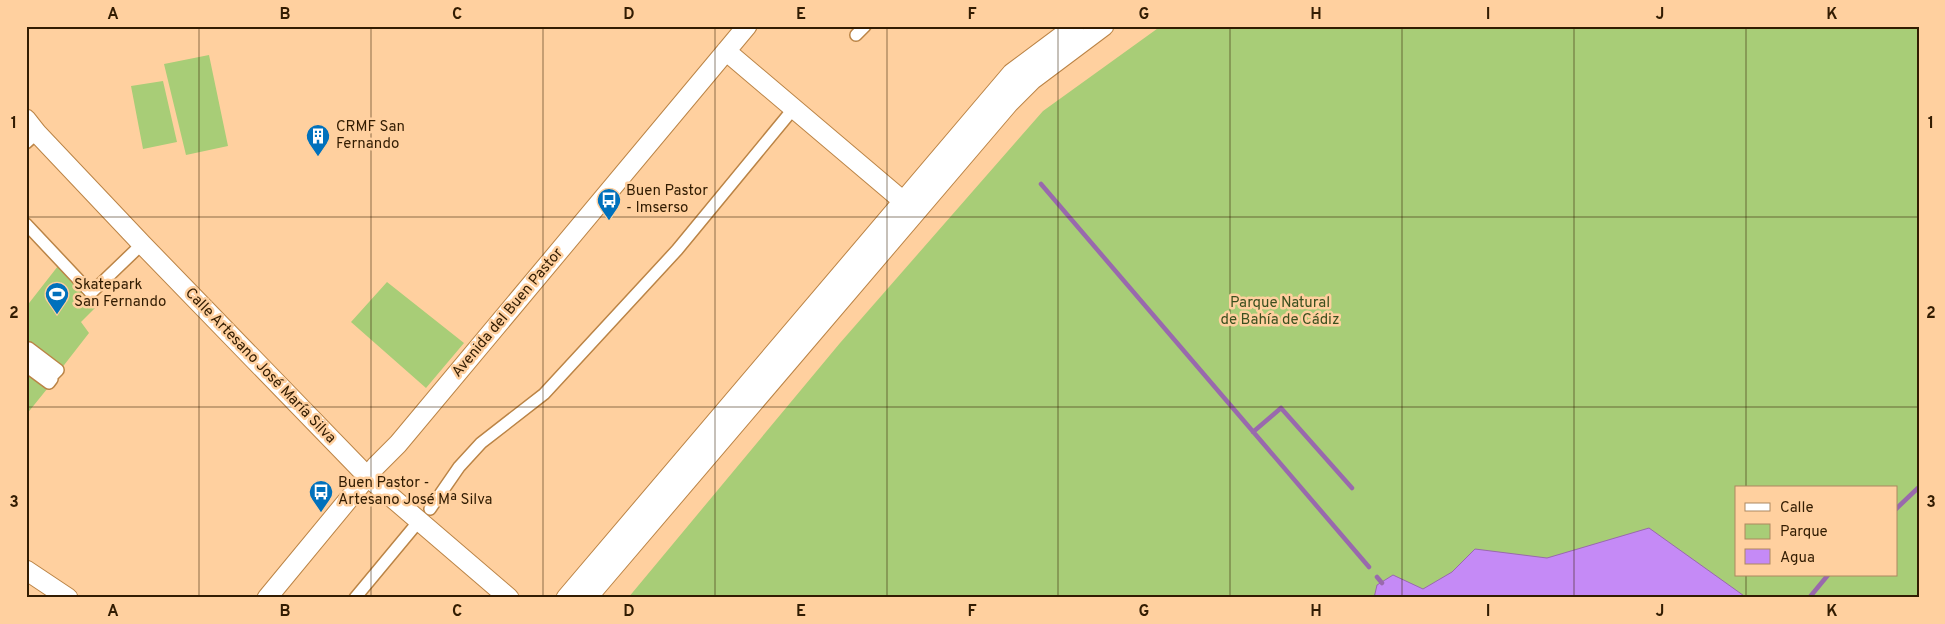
<svg xmlns="http://www.w3.org/2000/svg" width="1945" height="624" font-family="Overpass,sans-serif">
	<rect width="100%" height="100%" fill="#ffd09f"/>
	<path fill="#a8cd77" fill-rule="evenodd" d="M1161,26H1919V598H628L840,343L1043,111ZM1736,488H1896V575H1736Z
		M209,55L228,146L186,155L164,64Z
		M163,81L177,142L143,149L131,86Z
		M58,266L97,306L81,322L89,333L61,369L26,342V307Z
		M387,282L464,343L426,388L351,322Z
		M26,373L47,389L26,415Z"/>
	<path fill="#c58af6" stroke="#9969ad" d="M1649,528L1747,598H1374L1377,585L1393,575L1423,589L1452,572L1475,549L1547,558Z"/>
	<g fill="none" stroke-linecap="round" stroke-linejoin="round">
		<path stroke="#9969ad" stroke-width="4.5" d="M1041,184L1369,567
			M1253,432L1281,408L1352,488
			M1896,509L1919,487
			M1377,577L1382,583
			M1809,598L1828,575"/>
		<g stroke="#bb8446" stroke-width="14">
			<path id="pedestrian" d="M856,35L865,26
				M26,143L37,133
				M26,224L91,293L142,244
				M26,352L54,374L58,370L29,348
				M26,366L49,383L52,379L43,372
				M430,509L459,467L481,443L544,394L677,250L794,108
				M355,598L419,521"/>
		</g>
		<g stroke="#bb8446" stroke-width="21">
			<path id="tertiary" d="M726,51L903,201
				M26,119L37,133L142,244L368,477L509,598
				M26,570L68,598
				M267,598L376,466L398,444L747,26
				M566,598L1012,73L1075,26
				M587,598L1009,103L1032,80L1104,26"/>
		</g>
		<use href="#pedestrian" stroke="#fff" stroke-width="11"/>
		<use href="#tertiary" stroke="#fff" stroke-width="19"/>
	</g>
	<path fill="none" stroke="#321c02" stroke-width="1" stroke-opacity="0.55" d="M199,26V598M371,26V598M543,26V598M715,26V598M887,26V598M1058,26V598M1230,26V598M1402,26V598M1574,26V598M1746,26V488M26,217H1919M26,407H1919M1746,575V598"/>
	<defs>
		<g id="building-pin" transform="scale(1.25)"><path d="M0 17L-7.5 6A9.5 9.5 0 1 1 7.5 6Z" fill="#0171bc" stroke="#ffd09f"/><path d="M-4-6H4V6H1V3H-1V6H-4ZM-2.5-4.3h1.7v1.8h-1.7ZM.8-4.3h1.7v1.8H.8ZM-2.5-1h1.7V.8h-1.7ZM.8-1h1.7V.8H.8Z" fill="#fff"/></g>
		<g id="bus-pin" transform="scale(1.25)"><path d="M0 17L-7.5 6A9.5 9.5 0 1 1 7.5 6Z" fill="#0171bc" stroke="#ffd09f"/><path d="M-5-6H5V4H4V6H2V4H-2V6H-4V4H-5ZM-3.5-4V0h7V-4ZM-3.5 1.2v1.5H-2V1.2ZM2 1.2v1.5H3.5V1.2Z" fill="#fff"/></g>
		<g id="stadium-pin" transform="scale(1.25)"><path d="M0 17L-7.5 6A9.5 9.5 0 1 1 7.5 6Z" fill="#0171bc" stroke="#ffd09f"/><path d="M0-5a6.5 5 0 1 0 0 10a6.5 5 0 1 0 0-10ZM-3.5-1.8h7v3.6h-7Z" fill="#fff"/></g>
	</defs>
	<g fill-rule="evenodd">
		<use href="#building-pin" x="318" y="136"/>
		<use href="#bus-pin" x="609" y="200"/>
		<use href="#stadium-pin" x="57" y="294"/>
		<use href="#bus-pin" x="321" y="492"/>
	</g>
	<g text-anchor="middle" dominant-baseline="central" stroke-width="5" stroke-linejoin="round" paint-order="stroke">
		<g font-size="15" fill="#321c02" stroke="#ffd09f" text-anchor="start">
			<text x="336" y="127">CRMF San<tspan x="336" dy="17">Fernando</tspan></text>
			<text x="626" y="191">Buen Pastor<tspan x="626" dy="17">- Imserso</tspan></text>
			<text x="74" y="285">Skatepark<tspan x="74" dy="17">San Fernando</tspan></text>
			<text x="338" y="483">Buen Pastor -<tspan x="338" dy="17">Artesano José Mª Silva</tspan></text>
		</g>
		<g font-size="15" fill="#3b4f1f" stroke="#ffd09f">
			<text x="1280" y="303">Parque Natural<tspan x="1280" dy="17">de Bahía de Cádiz</tspan></text>
		</g>
		<g font-size="15" fill="#321c02" stroke="#ffd09f">
			<text transform="translate(508 313) rotate(-50)">Avenida del Buen Pastor</text>
			<text transform="translate(260 366) rotate(46)">Calle Artesano José María Silva</text>
		</g>
	</g>
	<rect width="1945" height="624" fill="none" stroke="#ffd09f" stroke-width="55"/>
	<rect x="1735" y="486" width="162" height="90" fill="#ffd09f" stroke="#ad8860"/>
	<rect x="1745" y="503" width="25" height="8" fill="#ffffff" stroke="#ad8860"/>
	<text x="1780" y="512" font-size="15" fill="#321c02">Calle</text>
	<rect x="1745" y="524" width="25" height="15" fill="#a8cd77" stroke="#ad8860"/>
	<text x="1780" y="536" font-size="15" fill="#321c02">Parque</text>
	<rect x="1745" y="549" width="25" height="15" fill="#c58af6" stroke="#ad8860"/>
	<text x="1780" y="562" font-size="15" fill="#321c02">Agua</text>
	<rect x="28" y="28" width="1890" height="568" fill="none" stroke="#321c02" stroke-width="2"/>
	<g font-size="16" text-anchor="middle" font-weight="bold" fill="#321c02">
		<text x="113" y="19">A</text>
		<text x="285" y="19">B</text>
		<text x="457" y="19">C</text>
		<text x="629" y="19">D</text>
		<text x="801" y="19">E</text>
		<text x="972" y="19">F</text>
		<text x="1144" y="19">G</text>
		<text x="1316" y="19">H</text>
		<text x="1488" y="19">I</text>
		<text x="1660" y="19">J</text>
		<text x="1832" y="19">K</text>
		<text x="14" y="128">1</text>
		<text x="1931" y="128">1</text>
		<text x="14" y="318">2</text>
		<text x="1931" y="318">2</text>
		<text x="14" y="507">3</text>
		<text x="1931" y="507">3</text>
		<text x="113" y="616">A</text>
		<text x="285" y="616">B</text>
		<text x="457" y="616">C</text>
		<text x="629" y="616">D</text>
		<text x="801" y="616">E</text>
		<text x="972" y="616">F</text>
		<text x="1144" y="616">G</text>
		<text x="1316" y="616">H</text>
		<text x="1488" y="616">I</text>
		<text x="1660" y="616">J</text>
		<text x="1832" y="616">K</text>
	</g>
</svg>
